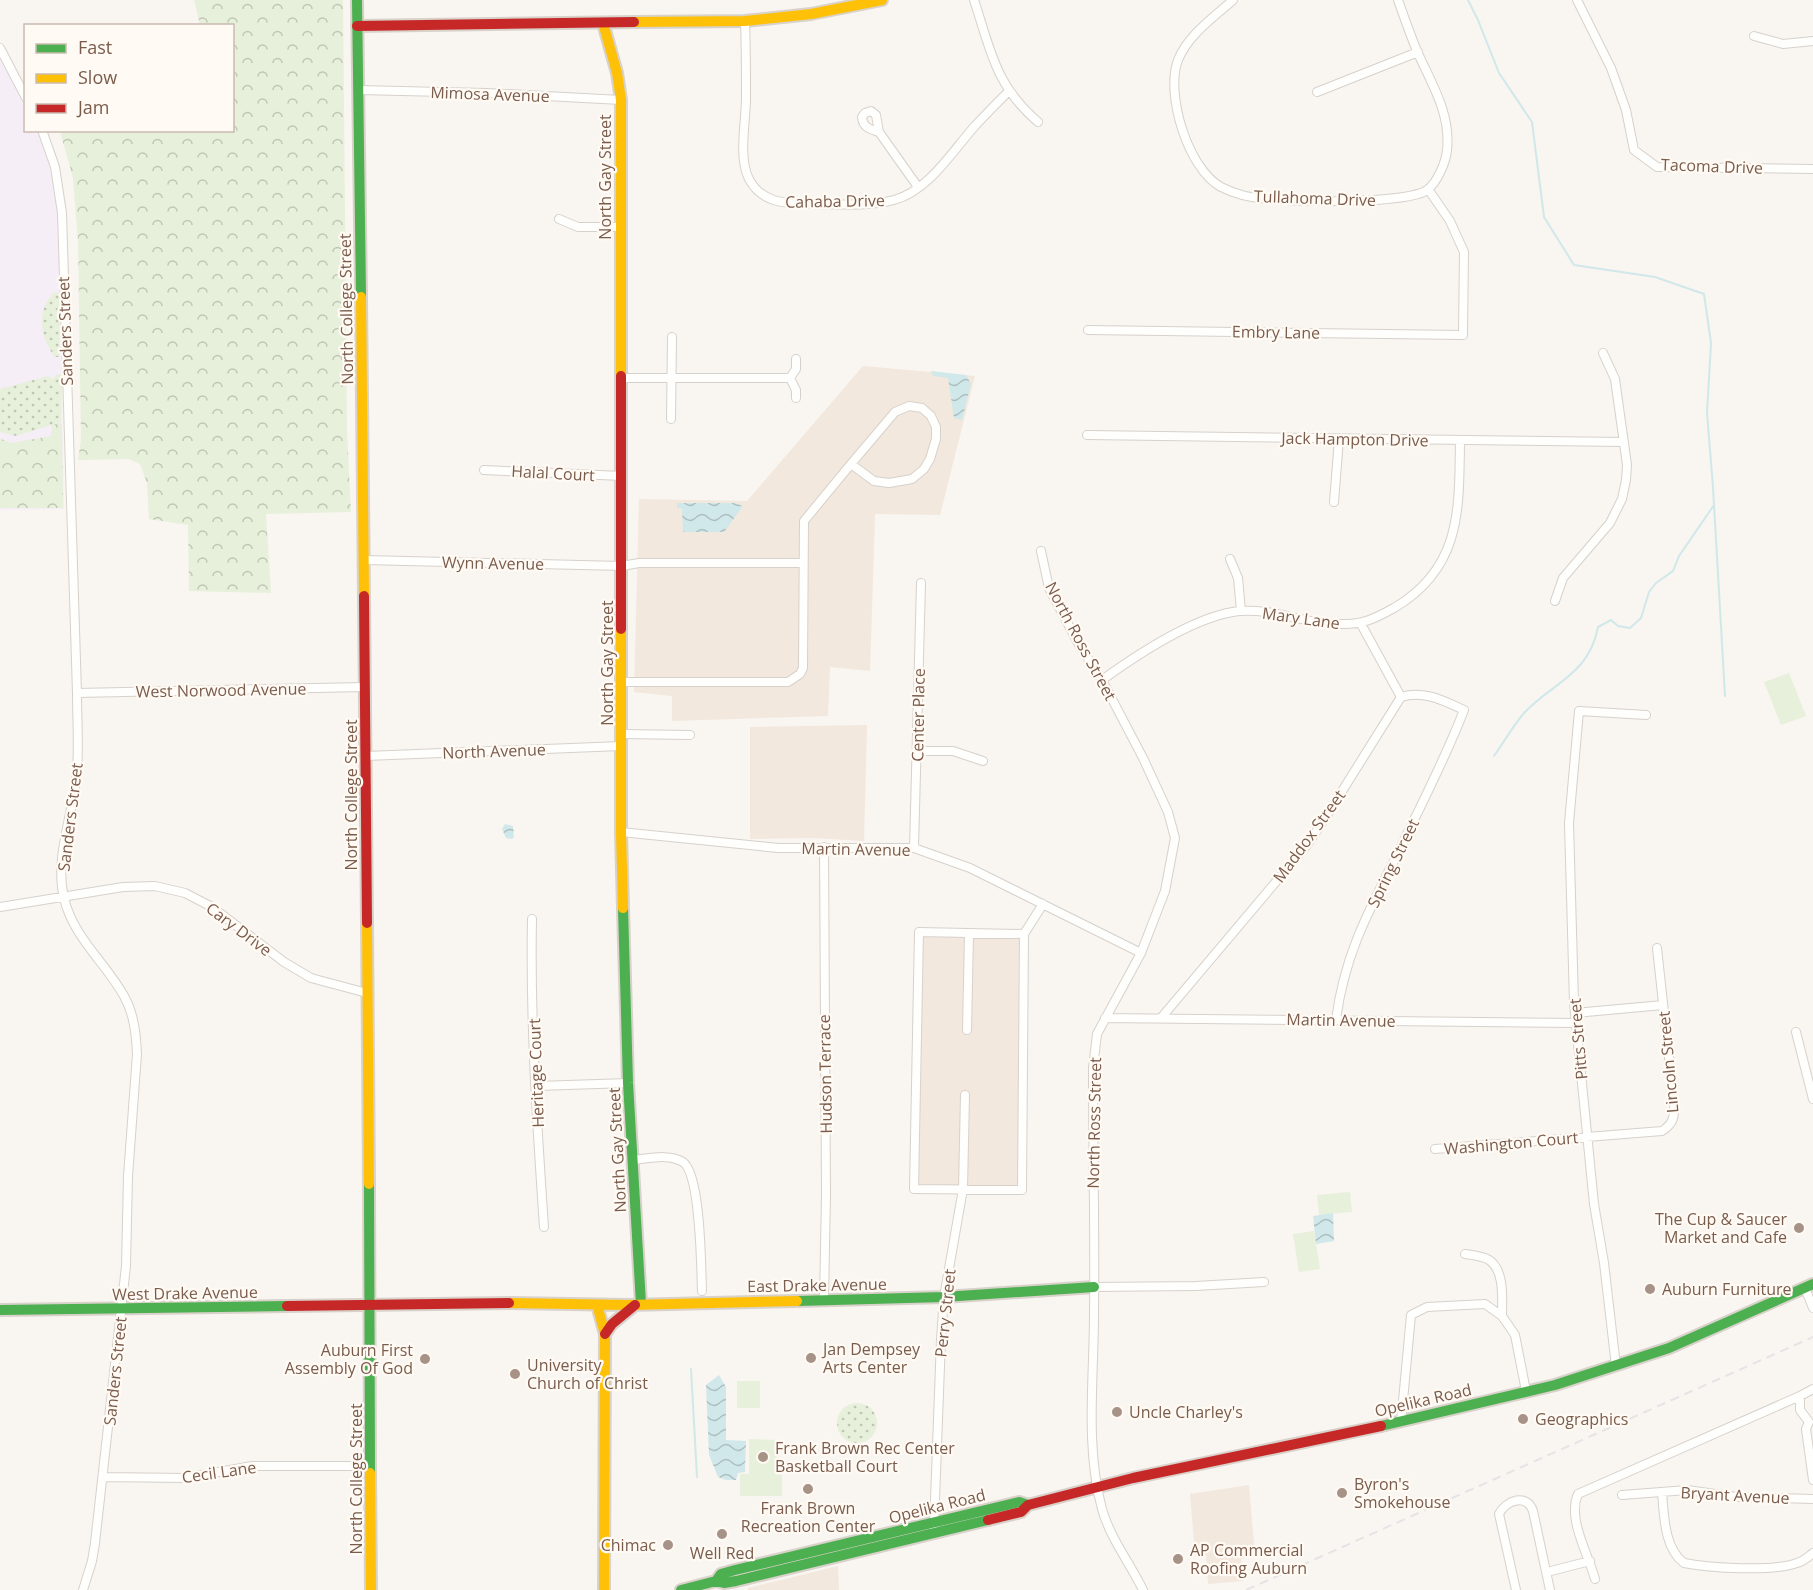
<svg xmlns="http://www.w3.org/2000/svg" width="1813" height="1590" font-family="'Open Sans',sans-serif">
	<defs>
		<pattern id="grass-dots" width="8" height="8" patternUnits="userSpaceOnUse" patternTransform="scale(1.5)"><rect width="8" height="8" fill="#e7f0db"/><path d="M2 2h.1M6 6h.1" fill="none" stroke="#c0c6b4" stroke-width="1.8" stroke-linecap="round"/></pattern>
		<pattern id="forest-crowns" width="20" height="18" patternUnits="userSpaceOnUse" patternTransform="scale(1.5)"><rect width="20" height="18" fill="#e7f0db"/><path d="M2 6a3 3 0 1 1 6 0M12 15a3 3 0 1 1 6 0" fill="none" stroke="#c0c6b4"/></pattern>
		<pattern id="water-waves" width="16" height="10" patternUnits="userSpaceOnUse" patternTransform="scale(1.5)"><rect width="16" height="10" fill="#d0e8ea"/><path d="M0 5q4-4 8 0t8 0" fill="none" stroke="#aebfc0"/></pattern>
	</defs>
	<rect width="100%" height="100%" fill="#f9f5f0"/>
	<path fill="#f2e8de" d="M863,366L975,376L940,515L875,514L870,671L830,667L828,716L672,721V696L634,692L639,499L747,501Z
		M867,725L864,841L813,838L750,839V727Z
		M919,932L1024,934L1022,1190L914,1189Z
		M1249,1485L1255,1556L1241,1559L1243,1581L1208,1584L1206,1555H1195L1190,1494Z
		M838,1566L839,1590H748V1588Z"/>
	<path fill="#f6eef6" d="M0,57L25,108L26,130L37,131L53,179L57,209L60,277L64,509L0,510Z"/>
	<path fill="url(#grass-dots)" d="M55,292L58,293L60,302L59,357H55C40,338 35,309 55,292Z
		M57,374H60L62,377L61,422L16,436L0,432V389L48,376L53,379Z
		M837 1423a20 20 0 1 1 40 0a20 20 0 1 1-40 0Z"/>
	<path fill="url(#forest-crowns)" d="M194,0H343L347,431L351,512L266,514L271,593L189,591L188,525L149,519L147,483L140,464L129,459L78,460L81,440L78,241L73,178L60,131L232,130V26L200,25Z
		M59,423L62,424L63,508H0V438L10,443L51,436L52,425Z"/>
	<path fill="#e7f0db" d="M1789,673L1806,716L1781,725L1764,682Z
		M1350,1192L1352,1212L1319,1215L1317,1195Z
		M1314,1231L1320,1269L1299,1272L1293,1234Z
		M737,1381H760V1408H737Z
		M749,1439L776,1440L777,1474L782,1475V1496H740V1474H749Z"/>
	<path fill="url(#water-waves)" d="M931,371L966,375L971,384L962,420L954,418L948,378L933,376Z
		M677,503H735L743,506L724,532H683L682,508H677Z
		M505,824L513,826L514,837L512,839L506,838L502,829Z
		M1333,1213L1334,1241L1316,1244L1313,1216Z
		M719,1375L726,1387V1440L746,1441L745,1472L738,1473L736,1480H726L718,1477L709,1455L706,1385Z"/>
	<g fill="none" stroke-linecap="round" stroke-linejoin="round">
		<path stroke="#d0e8ea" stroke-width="2" d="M1468,0L1478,20L1499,73L1532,122L1544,217L1574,265L1655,277L1704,294L1711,343L1707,413L1713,487L1725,696
			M1494,756C1504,742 1513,726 1524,713C1552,683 1589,675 1598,627L1611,620L1618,626L1630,628L1641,618L1649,592L1656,583L1673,571L1679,556L1714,505
			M691,1369L697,1477"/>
		<g stroke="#d7d1cb" stroke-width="10">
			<path id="street" d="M974,0C991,51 995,85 1038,122
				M1233,0C1214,17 1188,35 1178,60C1165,94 1188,169 1221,187C1227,190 1235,193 1242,195C1269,203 1407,205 1427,190C1437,183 1446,162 1447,150C1451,113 1431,83 1417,51C1410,34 1404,17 1398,0
				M1577,0L1611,68L1626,110L1634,150L1657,167L1813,169
				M745,21C746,47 746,72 746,98C746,121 738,158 749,179C761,202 784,204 808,204C835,204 867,207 894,200C928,191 952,152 974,127C985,115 997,103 1009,91
				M1754,36L1783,44L1813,41
				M0,48L26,98
				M358,90L487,93L621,100
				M1317,92L1418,52
				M871,111L876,115L879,132C870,129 863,128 862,117L865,113Z
				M42,130L55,167L62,213L77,693C77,718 79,745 77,771C74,813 54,856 64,898C73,937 105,962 124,996C134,1014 136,1033 137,1054L128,1176L126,1266L95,1543L92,1561L83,1590
				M879,132L918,187
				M559,219L578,227H620
				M1088,330L1463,335L1464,252L1450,221L1428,189
				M796,359V369L790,378L796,390V398
				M621,378H790
				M671,419L672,337
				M1087,435L1624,442
				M484,470L622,476
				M1334,502L1339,439
				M1041,551L1049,588L1078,643L1102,680L1143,758L1168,812L1175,838L1165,891L1141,953L1097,1034L1093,1068C1093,1150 1095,1232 1094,1314C1094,1378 1085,1447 1102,1509C1110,1538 1130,1563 1143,1590
				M1230,559L1238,578L1241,611
				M364,560L622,566L639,563H803
				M1555,601L1563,578L1610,523L1622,499L1626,480L1627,465L1615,379L1603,353
				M1361,624L1401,697
				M1102,680C1138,654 1195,616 1239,611C1273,608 1305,624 1339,624C1362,625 1374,619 1394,608C1462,568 1459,509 1460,440
				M622,682H788L800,674L803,668L804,521L851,464L895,412L909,406L922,408L931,416L936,427V439L930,459L924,469L912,479L889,483L874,481L851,464
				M77,693L365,687
				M622,734L690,735
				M917,751H953L983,761
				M366,756L621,746
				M621,832L778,848H914L970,868L1141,953
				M914,848L921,583
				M0,907L123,887L155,886L185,893L212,907L284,962L311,978L367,993
				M532,919C530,1021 537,1125 544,1227
				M919,932L1024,934L1022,1190L914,1189Z
				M1024,934L1043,904
				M1575,1013L1663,1005
				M1105,1018L1576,1023
				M1161,1018L1307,845L1324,820L1401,697C1424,690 1444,701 1464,710C1444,762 1418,811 1394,861C1366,916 1344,958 1336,1020
				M967,1030L969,934
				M1796,1032L1813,1099
				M537,1086L628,1083
				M1435,1149L1662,1131C1673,1124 1675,1117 1674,1104L1657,948
				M632,1160C647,1159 669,1153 683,1162C701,1175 701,1267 702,1291
				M1465,1254C1471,1255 1483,1256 1489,1260C1505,1270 1502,1300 1502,1316
				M1094,1287L1196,1286L1264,1282
				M1805,1288L1813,1308
				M824,1300L826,1195L824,847
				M1616,1366L1604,1263L1594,1204L1574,1003L1569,823L1579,711L1646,715
				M1800,1396L1813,1389
				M1401,1422L1411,1315L1427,1307L1485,1304L1502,1316L1515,1335L1526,1391
				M103,1477L185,1478L252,1466H371
				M1662,1492C1664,1515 1664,1548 1684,1563C1710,1568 1772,1572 1797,1563C1804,1561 1808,1557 1813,1553
				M1622,1495L1687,1490L1737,1497L1813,1499
				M934,1527L941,1339L944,1297L963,1189L965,1095
				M1547,1572L1590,1561
				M1595,1579C1588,1553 1567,1519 1578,1494L1800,1396V1410L1809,1422L1806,1429L1813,1480
				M1516,1590L1499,1514C1506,1500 1527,1493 1533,1511L1550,1590"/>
		</g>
		<g stroke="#d9d2cb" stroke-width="14">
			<path id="fast" d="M357,0L361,297
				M623,908L628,1083L641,1304
				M369,1184L370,1473
				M797,1301L944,1297L1094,1287
				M0,1310L287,1306
				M1381,1426L1555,1385L1669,1348L1813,1284
				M716,1581L721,1574L735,1570L1019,1502L1028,1505
				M681,1590L716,1581L724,1583L736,1581L988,1520"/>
		</g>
		<g stroke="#d9d2cb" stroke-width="14">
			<path id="slow" d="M634,22L745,21L811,14L882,0
				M603,23L617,73L621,100V376
				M361,297L364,596
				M621,629V832L623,908
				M367,923L369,1184
				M509,1303L629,1305L797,1301
				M597,1305L605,1334L604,1590
				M370,1473L371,1590"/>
		</g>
		<g stroke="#d9d2cb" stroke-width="14">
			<path id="jam" d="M357,26L634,22
				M621,376V629
				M364,596L367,923
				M287,1306L509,1303
				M605,1334L612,1324L635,1305
				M988,1520L1021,1512L1028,1505L1133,1478L1381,1426"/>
		</g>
		<use href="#street" stroke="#fefefd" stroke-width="8"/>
		<use href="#fast" stroke="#4caf50" stroke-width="10"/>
		<use href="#slow" stroke="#ffc107" stroke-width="10"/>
		<use href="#jam" stroke="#c62828" stroke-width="10"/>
		<path stroke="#e6e3e7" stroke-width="2" stroke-dasharray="9 6" stroke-linecap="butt" d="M1246,1590L1813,1337"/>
	</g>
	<g fill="#a69286" stroke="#fffaf3" stroke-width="2">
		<circle cx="1799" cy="1228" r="6"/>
		<circle cx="1650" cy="1289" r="6"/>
		<circle cx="811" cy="1358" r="6"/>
		<circle cx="425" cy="1359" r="6"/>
		<circle cx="515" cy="1374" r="6"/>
		<circle cx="1117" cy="1412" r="6"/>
		<circle cx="1523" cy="1419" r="6"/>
		<circle cx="763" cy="1457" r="6"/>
		<circle cx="808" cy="1489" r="6"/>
		<circle cx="1342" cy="1493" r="6"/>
		<circle cx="722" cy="1534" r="6"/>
		<circle cx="668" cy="1545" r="6"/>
		<circle cx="1178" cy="1559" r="6"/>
	</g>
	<g text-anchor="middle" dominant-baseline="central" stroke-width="4.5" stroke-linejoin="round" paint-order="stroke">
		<g font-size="16" fill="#7a5c4d" stroke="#fffaf3">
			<text transform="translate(490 94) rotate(2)">Mimosa Avenue</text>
			<text transform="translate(1712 166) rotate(2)">Tacoma Drive</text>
			<text transform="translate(605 177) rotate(-90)">North Gay Street</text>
			<text transform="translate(1315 198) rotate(2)">Tullahoma Drive</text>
			<text transform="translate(835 201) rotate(-1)">Cahaba Drive</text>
			<text transform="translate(346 309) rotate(-91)">North College Street</text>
			<text transform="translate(65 331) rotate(-92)">Sanders Street</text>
			<text transform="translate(1276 332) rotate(1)">Embry Lane</text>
			<text transform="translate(1355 439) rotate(1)">Jack Hampton Drive</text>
			<text transform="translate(553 473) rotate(3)">Halal Court</text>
			<text transform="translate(493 563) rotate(1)">Wynn Avenue</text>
			<text transform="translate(1301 618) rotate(8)">Mary Lane</text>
			<text transform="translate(1081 641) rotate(62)">North Ross Street</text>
			<text transform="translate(607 663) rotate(-90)">North Gay Street</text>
			<text transform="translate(221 690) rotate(-1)">West Norwood Avenue</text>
			<text transform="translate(918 715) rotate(-89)">Center Place</text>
			<text transform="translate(494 751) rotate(-2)">North Avenue</text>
			<text transform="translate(351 795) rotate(-90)">North College Street</text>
			<text transform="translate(70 817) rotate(-83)">Sanders Street</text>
			<text transform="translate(1309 836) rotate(-54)">Maddox Street</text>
			<text transform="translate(856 849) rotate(1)">Martin Avenue</text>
			<text transform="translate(1393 863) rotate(-64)">Spring Street</text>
			<text transform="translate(239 929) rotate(37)">Cary Drive</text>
			<text transform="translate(1341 1020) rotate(1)">Martin Avenue</text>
			<text transform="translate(1578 1039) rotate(-95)">Pitts Street</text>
			<text transform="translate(1668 1062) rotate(-95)">Lincoln Street</text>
			<text transform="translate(536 1073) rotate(-92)">Heritage Court</text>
			<text transform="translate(825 1074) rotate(-91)">Hudson Terrace</text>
			<text transform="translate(1094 1123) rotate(-89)">North Ross Street</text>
			<text transform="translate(1511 1143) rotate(-5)">Washington Court</text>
			<text transform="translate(617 1150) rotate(-93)">North Gay Street</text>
			<text transform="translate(817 1285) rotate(-1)">East Drake Avenue</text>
			<text transform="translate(185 1293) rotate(-1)">West Drake Avenue</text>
			<text transform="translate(945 1313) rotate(-84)">Perry Street</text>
			<text transform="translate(115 1371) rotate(-84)">Sanders Street</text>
			<text transform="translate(1423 1400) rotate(-13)">Opelika Road</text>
			<text transform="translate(219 1472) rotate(-8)">Cecil Lane</text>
			<text transform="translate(356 1479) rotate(-90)">North College Street</text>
			<text transform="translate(1735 1495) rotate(3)">Bryant Avenue</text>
			<text transform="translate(937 1506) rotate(-14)">Opelika Road</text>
		</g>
		<g font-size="16" fill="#7a5c4d" stroke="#fffaf3" text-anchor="start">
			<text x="1787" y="1219" text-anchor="end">The Cup &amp; Saucer<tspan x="1787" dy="18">Market and Cafe</tspan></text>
			<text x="1662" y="1289">Auburn Furniture</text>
			<text x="823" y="1349">Jan Dempsey<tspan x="823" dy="18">Arts Center</tspan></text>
			<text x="413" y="1350" text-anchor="end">Auburn First<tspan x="413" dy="18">Assembly Of God</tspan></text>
			<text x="527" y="1365">University<tspan x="527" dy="18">Church of Christ</tspan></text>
			<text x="1129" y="1412">Uncle Charley's</text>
			<text x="1535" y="1419">Geographics</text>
			<text x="775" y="1448">Frank Brown Rec Center<tspan x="775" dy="18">Basketball Court</tspan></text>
			<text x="1354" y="1484">Byron's<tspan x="1354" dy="18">Smokehouse</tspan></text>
			<text x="808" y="1508" text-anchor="middle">Frank Brown<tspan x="808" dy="18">Recreation Center</tspan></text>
			<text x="656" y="1545" text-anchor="end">Chimac</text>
			<text x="1190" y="1550">AP Commercial<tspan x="1190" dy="18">Roofing Auburn</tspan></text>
			<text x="722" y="1553" text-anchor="middle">Well Red</text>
		</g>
	</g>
	<rect x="24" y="24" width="210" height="108" fill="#fffaf3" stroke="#cabbb1" stroke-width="1.5"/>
	<rect x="36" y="44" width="30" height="9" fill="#4caf50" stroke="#cabbb1" stroke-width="1.5"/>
	<text x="78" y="54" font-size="18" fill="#7a5c4d">Fast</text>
	<rect x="36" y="74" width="30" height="9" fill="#ffc107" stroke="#cabbb1" stroke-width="1.5"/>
	<text x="78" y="84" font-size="18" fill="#7a5c4d">Slow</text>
	<rect x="36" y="104" width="30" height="9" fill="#c62828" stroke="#cabbb1" stroke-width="1.5"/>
	<text x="78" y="114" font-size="18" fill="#7a5c4d">Jam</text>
</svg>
